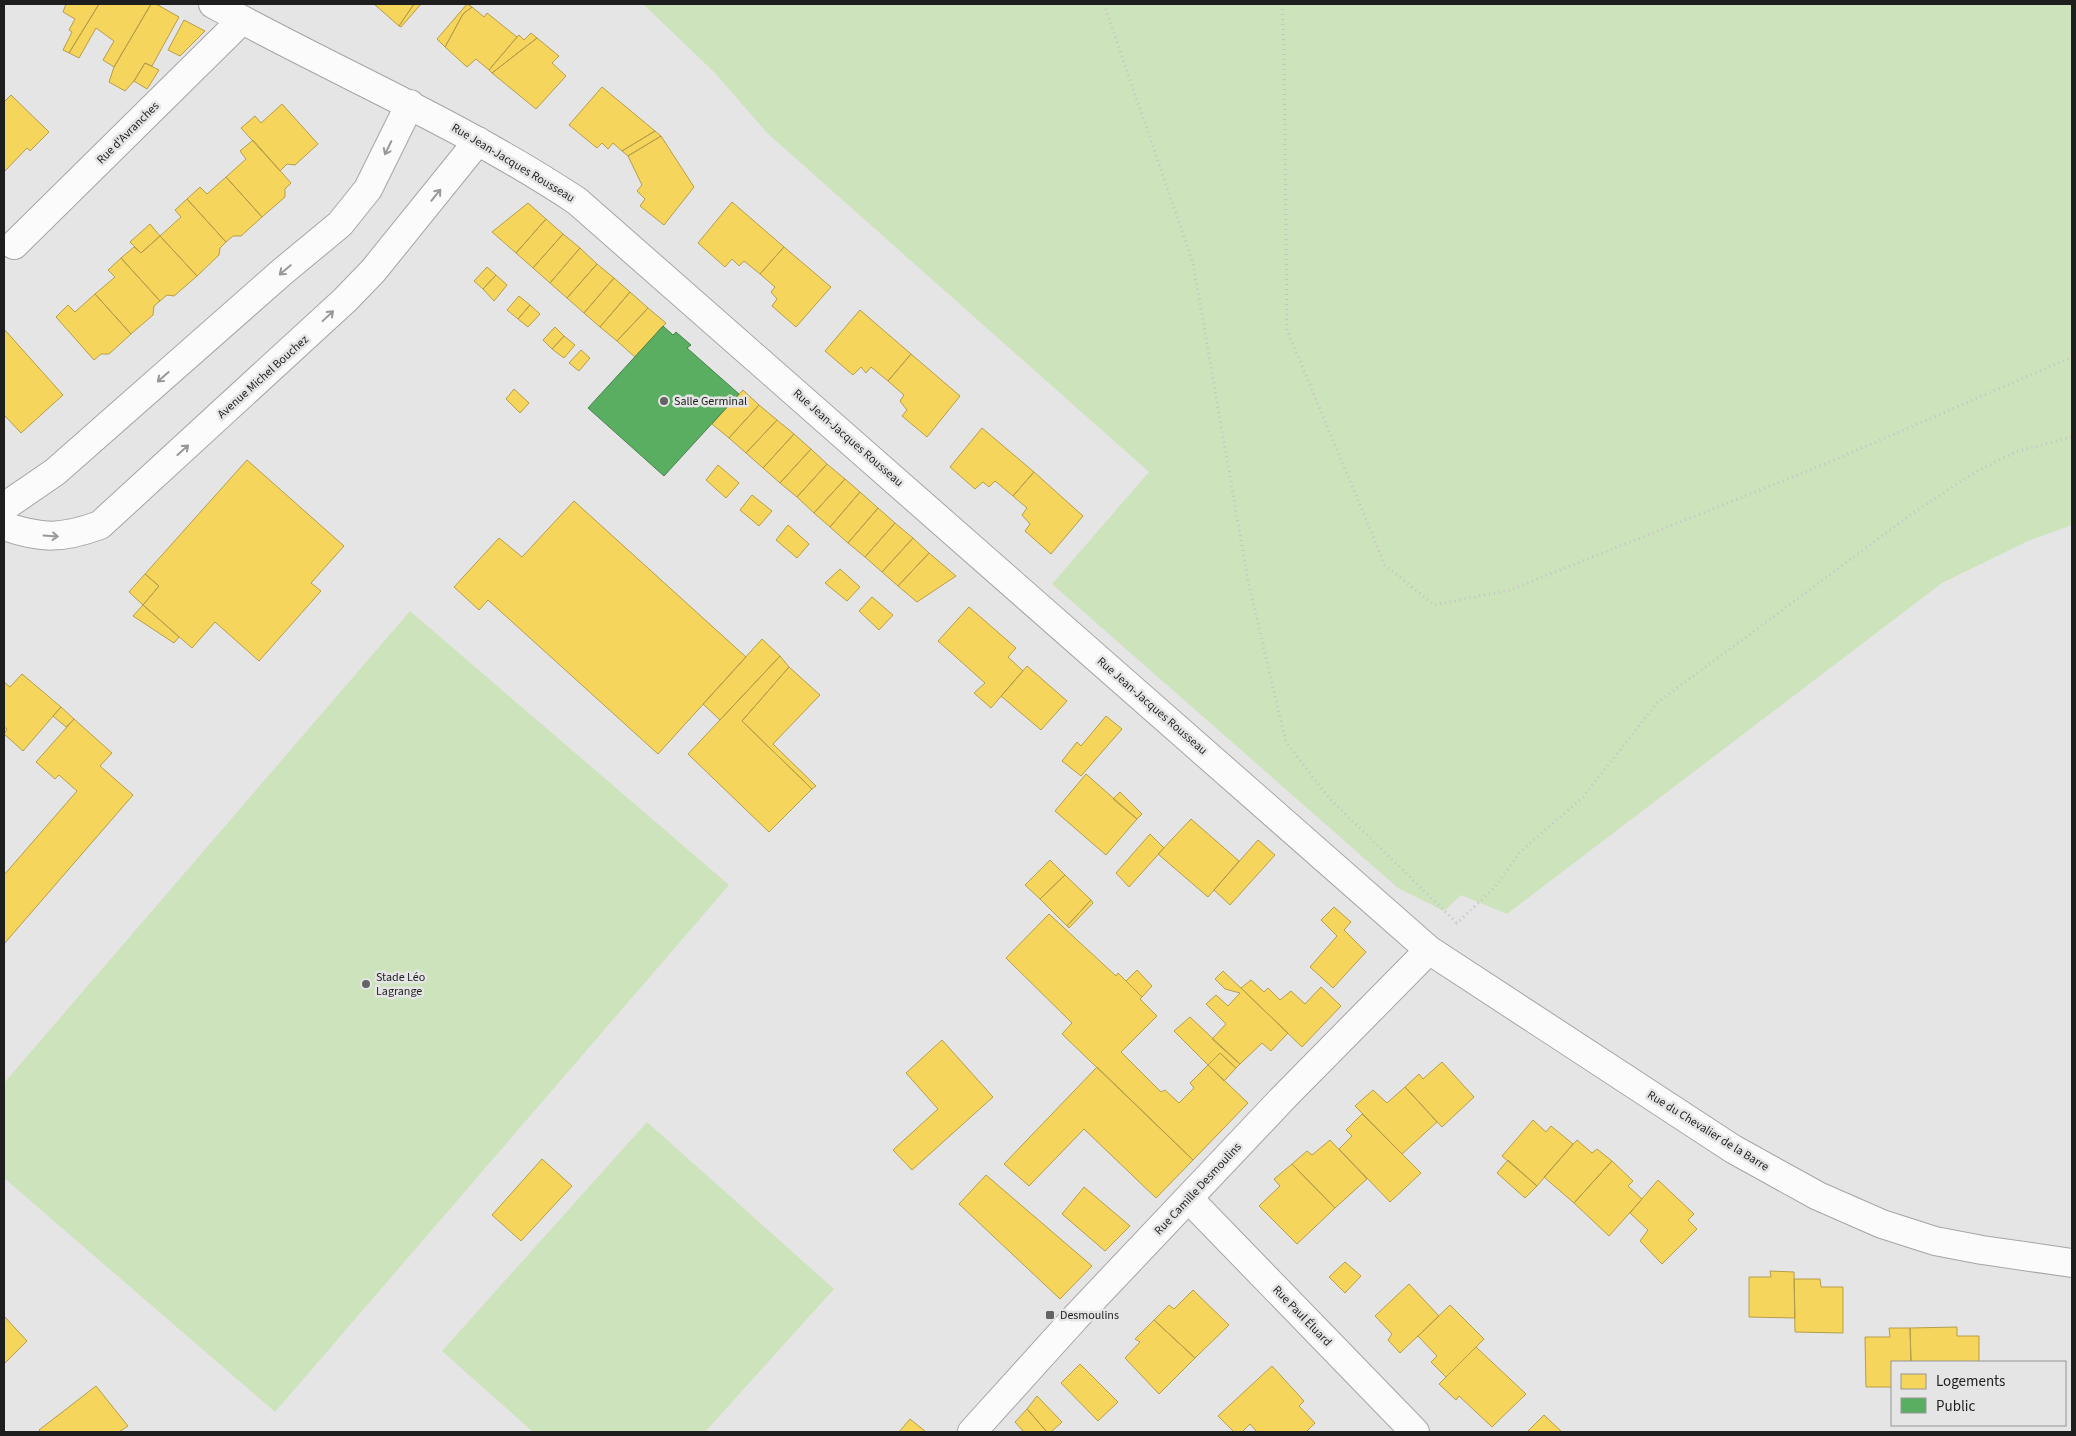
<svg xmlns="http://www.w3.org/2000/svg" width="2076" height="1436" font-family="'Source Sans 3',sans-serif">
	<rect width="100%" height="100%" fill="#e5e5e6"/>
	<path fill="#cde3bc" d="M643,4H2072V525L2028,541L1942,583L1507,914L1461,895L1444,911L1398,888L1052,584L1149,472L767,133L715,73Z
		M410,611L729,885L275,1412L4,1178V1083Z
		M647,1122L834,1289L705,1432H533L442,1351Z"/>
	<path fill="#f6d55c" stroke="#b59e4a" d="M66,4H99L69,53L63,50L72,32L69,30L75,19L63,12Z
		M99,4H151L114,67L103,60L114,41L96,28L79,58L69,53Z
		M151,4H156L179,17L152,66L145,63L134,81L125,91L109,82L114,67Z
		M374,4H414L399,26Z
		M414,4H421L401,27L399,26Z
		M467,4L472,7L463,14L445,47L437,39Z
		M472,7L484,17L487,13L517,37L489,70L476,59L467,67L445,47L463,14Z
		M184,20L205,31L180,56L168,50Z
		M531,33L537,38L492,73L489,70L517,37L519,35L524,40Z
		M537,38L559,56L552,63L566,76L536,109L492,73Z
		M145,63L159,70L147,89L134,81Z
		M602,87L655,131L622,151L613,143L608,149L602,143L597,148L569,125Z
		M11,95L49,132L30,151L27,148L4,172V102Z
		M282,104L318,144L295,165L287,164L280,171L241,128L255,116L261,123Z
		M655,131L661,136L628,156L622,151Z
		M661,136L694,187L664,225L640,206L645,199L637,191L642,185L628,156Z
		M253,140L291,183L285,189V197L262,217L226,177L246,159L240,151Z
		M226,177L262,217L241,236H233L226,242L187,199L200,187L207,194Z
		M187,199L226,242L220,248L219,255L197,276L160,236L181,217L175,210Z
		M732,202L784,247L760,274L744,261L739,266L732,259L725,267L698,243Z
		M528,203L546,219L516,253L492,232Z
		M546,219L563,234L533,268L516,253Z
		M150,224L160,236L141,253L130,242Z
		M563,234L580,248L550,283L533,268Z
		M160,236L197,276L174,296L167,295L160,301L121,258L134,247L141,253Z
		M784,247L831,287L796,327L772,306L777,299L771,292L775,287L760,274Z
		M580,248L597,264L567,298L550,283Z
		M121,258L160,301L154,306L153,315L131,334L95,294L115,277L108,270Z
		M597,264L614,278L584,313L567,298Z
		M487,267L496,275L483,289L474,281Z
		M496,275L507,285L494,301L483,289Z
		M614,278L630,292L600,327L584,313Z
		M630,292L648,308L617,341L600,327Z
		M95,294L131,334L109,354H101L94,360L56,317L68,305L75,312Z
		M519,296L530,305L518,319L507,310Z
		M530,305L540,314L528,327L518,319Z
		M648,308L666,323L635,357L617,341Z
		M860,310L911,354L888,381L871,367L866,373L861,367L853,375L825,351Z
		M555,327L564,336L552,349L543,340Z
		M4,329L63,395L21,433L4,415Z
		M564,336L575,345L564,358L552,349Z
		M581,350L590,358L579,371L569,363Z
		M911,354L960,396L927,437L902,416L907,410L900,401L904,395L888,381Z
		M514,389L529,403L520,413L506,399Z
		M743,390L759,405L729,438L712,424Z
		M759,405L777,420L746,453L729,438Z
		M777,420L794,434L763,468L746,453Z
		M982,428L1034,472L1013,496L995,481L989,487L983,482L975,489L950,467Z
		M794,434L811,449L780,483L763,468Z
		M811,449L827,464L797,497L780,483Z
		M247,460L344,546L311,583L321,591L259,661L215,622L192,648L143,605L159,586L145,574Z
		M827,464L845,479L814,513L797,497Z
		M718,465L739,483L726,498L706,480Z
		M1034,472L1083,516L1051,554L1025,531L1030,524L1022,515L1027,508L1013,496Z
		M845,479L860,492L830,527L814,513Z
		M860,492L878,508L848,543L830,527Z
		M752,495L772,511L759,526L740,510Z
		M574,501L746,657L658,754L488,600L479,610L454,587L499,538L522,557Z
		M878,508L895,523L865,557L848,543Z
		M895,523L913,538L882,572L865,557Z
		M788,525L809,544L797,558L776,540Z
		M913,538L929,553L898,586L882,572Z
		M929,553L956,576L917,602L898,586Z
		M840,569L860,587L847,601L825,583Z
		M145,574L159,586L143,605L129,592Z
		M872,597L893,615L879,630L859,611Z
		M143,605L179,637L174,643L133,616Z
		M969,607L1016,648L1008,657L1023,671L991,708L974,693L985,683L938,641Z
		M762,639L780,656L720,720L703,704Z
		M780,656L789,667L742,721L812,789L769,832L688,754Z
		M1027,666L1067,701L1041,730L1001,696Z
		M789,667L820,695L773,744L816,786L812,789L742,721Z
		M22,674L61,707L23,751L4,734L7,729L4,727V682L10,687Z
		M61,707L74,719L66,727L53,716Z
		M1106,716L1122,729L1081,776L1062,761L1077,742L1081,746Z
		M74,719L112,753L100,766L133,795L4,944V875L77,791L59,775L55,779L36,762Z
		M1086,774L1137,819L1106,855L1055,811Z
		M1120,792L1142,814L1137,819L1113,799Z
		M1191,819L1239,861L1208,897L1158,854Z
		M1150,834L1164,848L1129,887L1116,873Z
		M1258,840L1275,855L1230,905L1214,890Z
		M1050,860L1065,875L1040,899L1025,885Z
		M1065,875L1091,900L1067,926L1040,899Z
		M1091,900L1093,903L1069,928L1067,926Z
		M1334,907L1351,922L1344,930L1366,952L1333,988L1310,967L1337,936L1321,920Z
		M1049,914L1116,976L1118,973L1142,997L1140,999L1157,1016L1121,1052L1161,1092L1165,1090L1179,1103L1194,1088L1190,1083L1208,1065L1248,1103L1193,1160L1062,1034L1072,1023L1006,958Z
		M1137,970L1152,986L1142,997L1126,981Z
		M1223,971L1288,1033L1271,1051L1262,1043L1240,1064L1212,1039L1226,1024L1206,1004L1216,995L1228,1006L1240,993L1225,989L1215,979Z
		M1251,980L1264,992L1268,988L1280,1000L1291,991L1305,1004L1321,987L1341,1006L1302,1047L1241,988Z
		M1190,1017L1240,1064L1236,1068L1220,1053L1208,1065L1174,1031Z
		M942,1040L993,1097L912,1170L893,1150L938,1109L906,1073Z
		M1220,1053L1236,1068L1224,1081L1208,1065Z
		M1442,1062L1474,1097L1442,1127L1405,1087L1419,1074L1423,1079Z
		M1097,1067L1193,1160L1156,1198L1084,1129L1029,1186L1004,1164Z
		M1405,1087L1437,1122L1402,1154L1355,1106L1373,1090L1387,1103Z
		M1362,1114L1421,1173L1390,1202L1339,1149L1352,1136L1346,1130Z
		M1533,1120L1546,1132L1551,1126L1573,1144L1537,1186L1502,1156Z
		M1330,1140L1367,1179L1335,1208L1292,1164L1307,1151L1312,1155Z
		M1577,1140L1592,1153L1597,1149L1612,1161L1574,1203L1544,1177Z
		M542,1159L572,1186L521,1241L492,1215Z
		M1508,1160L1537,1186L1525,1198L1497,1173Z
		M1612,1161L1633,1181L1628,1186L1642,1199L1609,1236L1574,1203Z
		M1292,1164L1335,1208L1297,1244L1259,1206L1280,1186L1274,1179Z
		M986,1175L1092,1266L1060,1299L959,1204Z
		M1658,1180L1694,1214L1688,1220L1697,1229L1662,1264L1640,1241L1648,1230L1630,1213Z
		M1084,1187L1130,1226L1105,1251L1062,1214Z
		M1345,1262L1361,1276L1345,1293L1329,1277Z
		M1770,1271L1794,1272L1795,1318L1749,1317V1277H1771Z
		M1794,1279H1820L1821,1287H1843V1333L1795,1332Z
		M1409,1284L1439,1316L1400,1353L1388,1340L1392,1334L1375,1316Z
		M1193,1290L1229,1325L1195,1358L1154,1320L1169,1305L1174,1309Z
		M1450,1305L1484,1339L1446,1377L1431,1362L1437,1356L1418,1336Z
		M4,1316L27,1341L4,1364Z
		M1154,1320L1195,1358L1159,1394L1125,1358L1140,1342L1135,1339Z
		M1957,1327V1336H1979V1362H1911L1910,1328Z
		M1889,1328H1910L1911,1362H1892V1387H1866L1865,1337H1890Z
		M1476,1347L1526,1394L1492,1427L1459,1396L1456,1400L1439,1384Z
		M1080,1364L1118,1402L1098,1421L1061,1383Z
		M1272,1366L1304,1401L1299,1406L1315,1423L1306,1432H1257L1250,1424L1242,1432H1234L1218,1416Z
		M96,1386L128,1426L119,1432H41L39,1430Z
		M1037,1396L1062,1422L1051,1432H1047L1027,1409Z
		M1027,1409L1047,1432H1024L1015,1422Z
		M1544,1415L1562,1432H1527Z
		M910,1419L926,1432H899Z"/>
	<path fill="#5aae61" stroke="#48834d" d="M663,326L673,335L676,332L691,345L687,348L739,394L664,476L588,408Z"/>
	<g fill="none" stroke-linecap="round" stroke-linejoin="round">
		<g stroke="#a5a5a6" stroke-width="30">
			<path id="minor" d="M213,4C334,71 461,124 577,201L1429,950L1733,1149L1818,1196L1882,1224L1935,1241L1982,1250L2072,1263
				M14,245L242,20
				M4,507L55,472L282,272L340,224L368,189L410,104
				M4,526C42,539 62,539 100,525L345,300L373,271L478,141
				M1189,1199L1415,1432
				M972,1432L1075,1318L1285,1096L1429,950"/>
		</g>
		<path stroke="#c4c4c4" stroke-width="3" stroke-dasharray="1 4" stroke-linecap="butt" d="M1104,4L1193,263L1248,581L1286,742L1329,798L1457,923
			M1282,4L1284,49L1287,330L1385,565L1434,605L1510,590L1825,464L2072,357
			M1456,924L1495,887L1521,851L1583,797L1657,703L1913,513L1972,474L2015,452L2072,437"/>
		<use href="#minor" stroke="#fbfbfb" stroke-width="28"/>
	</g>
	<defs><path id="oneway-shaft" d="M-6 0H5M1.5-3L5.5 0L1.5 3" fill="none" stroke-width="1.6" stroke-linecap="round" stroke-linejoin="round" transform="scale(1.25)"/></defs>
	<g stroke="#989898">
		<use href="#oneway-shaft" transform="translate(388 148) rotate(116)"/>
		<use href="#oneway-shaft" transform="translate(436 195) rotate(-51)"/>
		<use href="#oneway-shaft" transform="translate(285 270) rotate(140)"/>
		<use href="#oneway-shaft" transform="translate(328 316) rotate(-43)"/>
		<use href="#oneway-shaft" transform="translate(163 377) rotate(139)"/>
		<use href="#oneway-shaft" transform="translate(183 450) rotate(-42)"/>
		<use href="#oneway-shaft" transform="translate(51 536) rotate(4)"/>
	</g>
	<g fill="#646465" stroke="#e5e5e6" stroke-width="2">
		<circle cx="664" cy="401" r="5"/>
		<circle cx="366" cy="984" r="5"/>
		<rect x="1045" y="1310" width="10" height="10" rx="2.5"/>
	</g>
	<g text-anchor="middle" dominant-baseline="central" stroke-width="5" stroke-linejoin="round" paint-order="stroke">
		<g font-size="12" fill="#1e1e1f" stroke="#e5e5e6">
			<text transform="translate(128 133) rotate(-45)">Rue d'Avranches</text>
			<text transform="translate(513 163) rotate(31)">Rue Jean-Jacques Rousseau</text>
			<text transform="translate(263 377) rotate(-42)">Avenue Michel Bouchez</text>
			<text transform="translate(848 438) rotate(41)">Rue Jean-Jacques Rousseau</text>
			<text transform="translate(1152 706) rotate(41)">Rue Jean-Jacques Rousseau</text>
			<text transform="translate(1708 1131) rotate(32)">Rue du Chevalier de la Barre</text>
			<text transform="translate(1198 1189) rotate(-47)">Rue Camille Desmoulins</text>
			<text transform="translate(1302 1316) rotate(46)">Rue Paul Éluard</text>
		</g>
		<g font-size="12" fill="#1e1e1f" stroke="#e5e5e6" text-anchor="start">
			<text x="674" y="401">Salle Germinal</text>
			<text x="376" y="977">Stade Léo<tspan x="376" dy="14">Lagrange</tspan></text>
			<text x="1060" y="1315">Desmoulins</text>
		</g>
	</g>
	<rect width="2076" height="1436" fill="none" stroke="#1e1e1f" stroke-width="10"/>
	<rect x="1891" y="1361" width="175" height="65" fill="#e5e5e6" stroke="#959596"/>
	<rect x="1901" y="1374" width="25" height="15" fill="#f6d55c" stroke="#959596"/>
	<text x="1936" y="1386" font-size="15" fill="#1e1e1f">Logements</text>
	<rect x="1901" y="1398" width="25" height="15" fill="#5aae61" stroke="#959596"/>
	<text x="1936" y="1411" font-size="15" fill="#1e1e1f">Public</text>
</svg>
